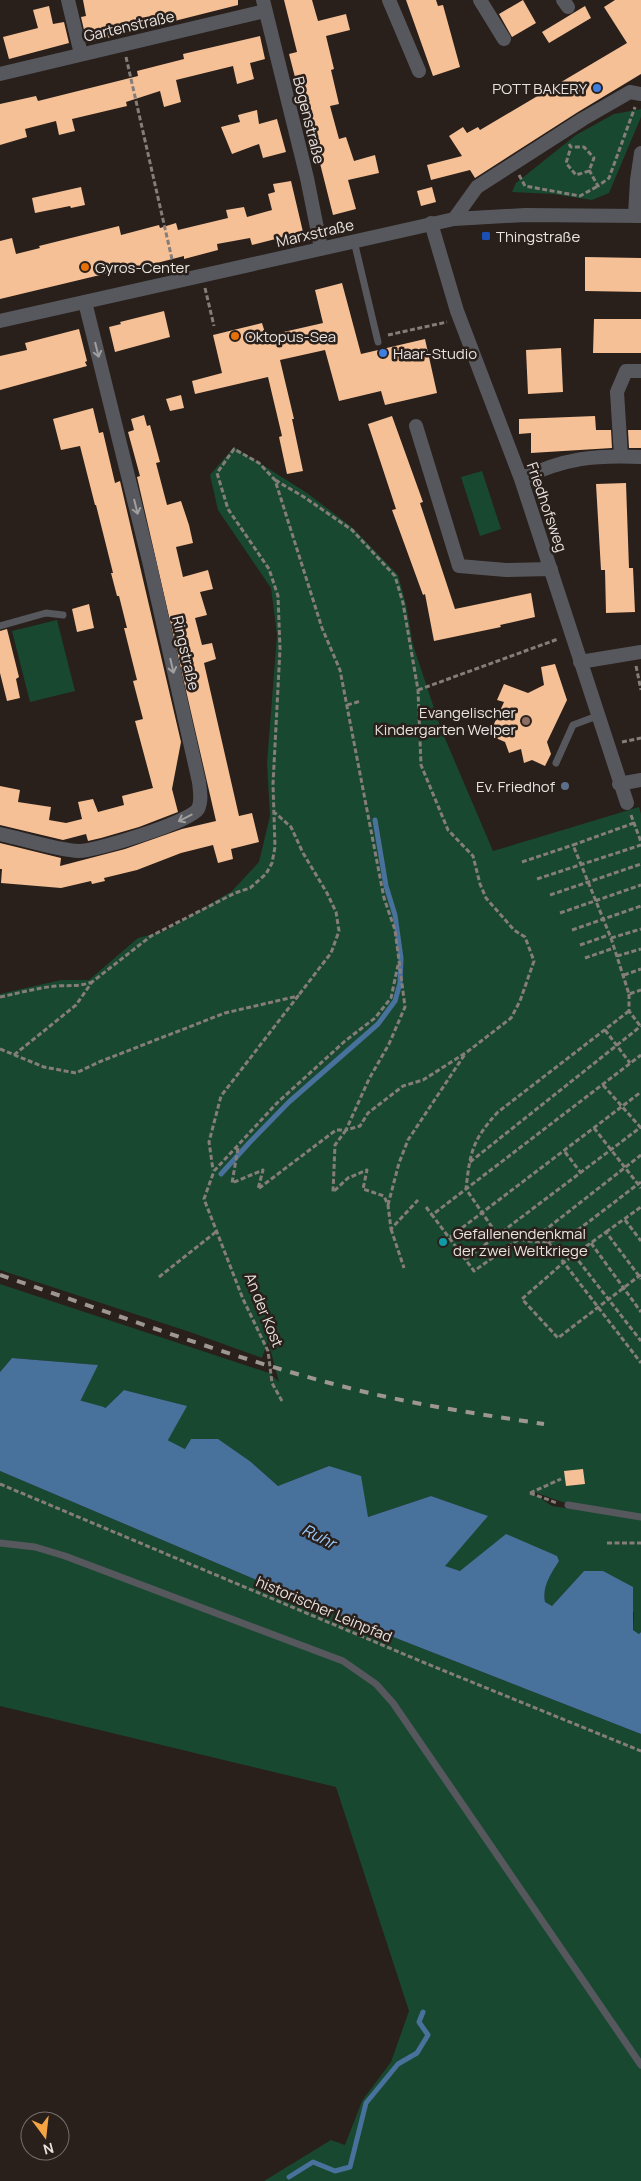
<svg xmlns="http://www.w3.org/2000/svg" width="641" height="2181" font-family="Manrope,sans-serif">
	<rect width="100%" height="100%" fill="#291f1b"/>
	<path fill="#194831" d="M641,109V117L609,193L592,200L553,194L512,192L516,183L576,135L614,114Z
		M234,447L307,493L353,528L398,575L406,604L413,645L441,729L493,851L639,807L641,814V1516L571,1505L528,1490L552,1506L641,1519V1632L639,1634L633,1630L634,1613L584,1571L552,1606L545,1602C542,1586 551,1574 559,1561L460,1571L444,1566L487,1516L431,1496L368,1517L329,1466L278,1486L251,1462L191,1439L174,1467L159,1456L186,1406L124,1390L92,1421L75,1413L97,1365L12,1358L0,1372V1284L269,1373L279,1382L268,1341L262,1358L190,1332L0,1270V994L61,980H89L138,938L165,931L232,891L259,862L270,816L267,763L277,635L271,588L218,510L210,475Z
		M482,471L501,529L480,536L461,477Z
		M57,620L75,691L30,702L12,631Z
		M0,1471L360,1624L641,1734V2181H264L331,2140L345,2145L362,2101L391,2062L409,2011L336,1787L0,1706Z"/>
	<path fill="#48719c" d="M12,1358L98,1365L74,1414L92,1421L124,1390L187,1406L159,1456L174,1467L191,1439H218L251,1462L278,1486L329,1466L361,1476L368,1517L431,1496L488,1516L445,1566L460,1571L506,1534L557,1556L559,1561C551,1574 542,1586 545,1602L552,1606L584,1571H603L633,1587V1630L639,1634L641,1632V1734L360,1624L0,1471V1372Z"/>
	<g fill="none" stroke-linecap="round" stroke-linejoin="round">
		<path stroke="#48719c" stroke-width="5" d="M221,1174L250,1142L289,1102L378,1024L395,1001L400,983L401,958L395,915L386,886L375,820
			M289,2177L313,2162L335,2171L350,2167L366,2103L398,2064L417,2053L428,2035L419,2022L423,2012"/>
		<path stroke="#48719c" stroke-width="30" d="M0,1394L98,1421L214,1481"/>
	</g>
	<path fill="#f5c096" d="M83,0H238V5L87,43L81,17L86,16Z
		M284,0H312L318,21L346,14L350,30L326,36L334,69L331,70L339,104L330,106L339,139L346,137L354,161L375,155L379,173L348,180L356,209L333,215L300,84L297,85L289,54L297,52Z
		M406,0H436L438,6L443,5L460,67L433,76Z
		M523,0L536,23L512,37L499,14Z
		M615,0H641V74L578,112L475,178L470,170L431,180L427,165L462,156L449,136L463,127L467,133L478,127L480,130L627,43L604,7Z
		M49,6L53,24L64,22L69,43L9,59L3,37L38,28L33,10Z
		M585,6L591,18L549,43L542,32Z
		M260,36L265,59L250,63L254,79L237,84L233,66L176,80L181,102L164,107L160,91L126,102L127,106L72,119L75,131L59,135L56,121L25,129L27,137L0,145V104L36,96L38,101L138,76L137,71L184,59L183,54Z
		M257,110L259,124L277,119L286,152L263,158L259,144L232,154L221,127L240,122L238,115Z
		M291,181L303,232L252,245L250,238L217,244L218,250L184,259V256L122,272L121,270L0,299V241L12,238L16,254L40,248L39,246L119,226L121,235L159,225L160,228L176,223L178,230L228,218L226,210L244,207L247,217L272,210L268,194L275,192L273,184Z
		M81,187L85,205L71,208L70,206L35,213L32,198Z
		M432,187L436,202L421,206L417,191Z
		M585,257L641,258V292L585,291Z
		M342,283L361,354L425,339L437,393L385,405L381,391L339,401L325,350L280,360L294,419H292L303,471L287,474L279,437L282,436L268,377L195,394L192,381L222,373L213,335L262,323L266,336L323,323L315,290Z
		M164,311L170,337L115,352L109,327L121,324L120,322Z
		M594,319H641V353H593Z
		M79,329L87,361L85,362L87,366L0,390V356L27,350L25,343Z
		M561,348L563,392L528,394L526,350Z
		M181,395L184,408L170,411L166,399Z
		M93,408L99,433L103,432L115,483L120,481L181,742L172,789L178,812L139,827L101,838L88,841L86,834L63,840L0,825V786L20,790L18,802L51,807L49,820L66,823L82,819L78,802L93,799L98,812L124,805L122,796L153,788L135,721L143,719L133,681L137,680L124,628H127L119,596H117L111,573H113L96,505H95L80,446L61,450L53,419Z
		M144,415L147,426L150,425L160,462L156,463L167,505L181,501L189,525L193,543L176,547L183,577L208,570L213,589L200,592L207,615L195,618L202,645L212,643L216,659L204,663L239,816L252,813L259,842L231,849L233,859L218,863L213,845L181,853L137,870L104,878L105,881L92,884L91,881L61,888L1,883L2,869H0V843L61,858L60,866L125,849L182,829L216,821L137,477L140,476L128,432L134,430L131,419Z
		M392,416L423,502L420,503L455,609L531,593L535,617L500,625L501,627L434,641L425,594L423,595L392,510L396,509L368,424Z
		M595,416L596,430H611L612,448L531,453V433L519,434V419Z
		M628,430H641V448H629Z
		M626,483L629,568H633L635,612L606,613L605,570H601L596,484Z
		M89,604L94,628L77,632L72,609Z
		M7,629L19,677L16,679L20,698L7,701L0,673V631Z
		M555,664L567,700L547,742L551,754L545,766L532,760L524,763L521,749L509,753L505,742L489,735L504,702L497,700L504,684L528,693L544,685L541,667Z
		M583,1469L585,1484L566,1486L564,1471Z"/>
	<g fill="none" stroke-linecap="round" stroke-linejoin="round">
		<path stroke="#857d7a" stroke-width="3" stroke-dasharray="5 2.5" stroke-linecap="butt" d="M126,57L174,268
			M569,144L571,147H584L594,158L589,171L576,175L566,163L571,147
			M589,170L598,186L609,178L635,107
			M519,175L525,186L580,196L598,186
			M205,288L214,326
			M388,335L447,322
			M636,666L641,690
			M418,690L558,639
			M347,705L361,701
			M622,742L641,738
			M273,811L291,827L303,853L327,893L336,912L339,931L331,953L298,996
			M631,815L641,842
			M634,823L573,845L611,938L629,994L641,990
			M522,862L573,845
			M537,879L641,845
			M550,895L641,864
			M560,913L641,885
			M572,930L641,906
			M611,938L641,929
			M580,945L609,935
			M617,956L641,949
			M585,958L614,948
			M624,975L641,969
			M629,994V1011L641,1027
			M0,997C19,993 37,988 56,986C69,985 79,987 92,982
			M629,1011L498,1112C472,1140 470,1153 466,1189L432,1215L474,1271L519,1239C556,1248 572,1235 600,1213C614,1203 627,1192 641,1182
			M605,1030L630,1063
			M0,1049L44,1067L76,1073L99,1062L225,1013L298,996L221,1096L209,1142L213,1170
			M14,1055L76,1005L92,982L151,936L235,893L250,888L266,874L272,863L275,847L273,784L280,649L278,596L269,569L228,509L217,473L234,449L259,463L275,480L322,628L340,670L384,898L395,930L405,1007L389,1044L369,1079L346,1130L360,1126L368,1113L403,1086L423,1080L467,1052L511,1018L520,1001L534,961L525,937L514,930L486,898L480,884L473,856L448,830L421,765L418,690L403,603L395,576L352,530L304,497L275,480
			M603,1085L641,1128
			M594,1128L641,1188
			M346,1130L335,1145L333,1192L348,1178L367,1170L363,1189L384,1196L388,1205L391,1229L418,1200
			M238,1148L232,1183L263,1170L258,1189L336,1130H345
			M565,1152L581,1173
			M470,1162L641,1026
			M388,1205L399,1163L408,1140L465,1054
			M426,1207L432,1215
			M625,1220L641,1241
			M391,1229L404,1268
			M606,1232L641,1207
			M450,1237L641,1092
			M519,1239L494,1230L466,1189L641,1055
			M531,1241L641,1155
			M548,1242L641,1363
			M591,1243L641,1312
			M574,1255L641,1341
			M466,1259L641,1127
			M641,1275L639,1276C612,1297 585,1317 558,1338L522,1299L563,1263L606,1232L639,1276L641,1279
			M159,1277L217,1231
			M282,1401L272,1383L268,1351L243,1299L204,1199L214,1171L277,1103L345,1041L375,1018L391,998L398,965
			M0,1484L425,1663L641,1751
			M530,1493L557,1503
			M530,1493L561,1479
			M607,1543H641"/>
		<path stroke="#56585d" stroke-width="7" d="M354,241L378,342
			M0,626L46,613L63,615
			M556,763L573,725L597,716
			M568,1505L641,1517
			M0,1543L35,1547L65,1556L343,1661L376,1684L393,1703L641,2065"/>
		<path stroke="#56585d" stroke-width="14" d="M68,0L81,54
			M263,0L307,178L321,248
			M389,0L419,71
			M480,0L504,39
			M563,0L568,7
			M0,74L265,11
			M635,215L637,180L641,153
			M454,219L477,187L583,119L630,92L641,94
			M431,223L457,311L521,479L627,803
			M416,426L459,566L506,570L551,569
			M621,456L617,392L626,371H641
			M521,479C564,458 594,455 641,457
			M580,662L641,652
			M619,784L641,780
			M0,834C24,839 56,850 79,851C96,851 190,822 198,809C202,801 200,791 199,782L149,561L85,302"/>
		<path stroke="#56585d" stroke-width="14" d="M0,321L454,219L525,215L641,216"/>
		<path stroke="#9e9693" stroke-width="4" stroke-dasharray="9 9" stroke-linecap="butt" d="M0,1275C121,1316 241,1362 365,1392C424,1406 484,1415 544,1424"/>
	</g>
	<defs><path id="oneway-shaft" d="M-6 0H5M1.5-3L5.5 0L1.5 3" fill="none" stroke-width="1.6" stroke-linecap="round" stroke-linejoin="round" transform="scale(1.25)"/></defs>
	<g stroke="#a09e9e">
		<use href="#oneway-shaft" transform="translate(97 350) rotate(76)"/>
		<use href="#oneway-shaft" transform="translate(136 507) rotate(76)"/>
		<use href="#oneway-shaft" transform="translate(172 666) rotate(77)"/>
		<use href="#oneway-shaft" transform="translate(185 818) rotate(153)"/>
	</g>
	<g fill="#3f7fe0" stroke="#291f1b" stroke-width="2">
		<circle cx="597" cy="88" r="5"/>
		<circle cx="383" cy="353" r="5"/>
	</g>
	<rect fill="#1a4fb4" stroke="#291f1b" stroke-width="2" x="481" y="231" width="10" height="10" rx="2.5"/>
	<g fill="#e8710a" stroke="#291f1b" stroke-width="2">
		<circle cx="85" cy="267" r="5"/>
		<circle cx="235" cy="336" r="5"/>
	</g>
	<circle fill="#8d6e63" stroke="#291f1b" stroke-width="2" cx="526" cy="721" r="5"/>
	<circle fill="#5c6f8a" stroke="#291f1b" stroke-width="2" cx="565" cy="786" r="5"/>
	<circle fill="#0f9aa8" stroke="#291f1b" stroke-width="2" cx="443" cy="1242" r="5"/>
	<g text-anchor="middle" dominant-baseline="central" stroke-width="5" stroke-linejoin="round" paint-order="stroke">
		<g font-size="15" fill="#e9e3e0" stroke="#291f1b">
			<text transform="translate(129 26) rotate(-13)">Gartenstraße</text>
			<text transform="translate(309 120) rotate(76)">Bogenstraße</text>
			<text transform="translate(315 233) rotate(-13)">Marxstraße</text>
			<text transform="translate(547 507) rotate(71)">Friedhofsweg</text>
			<text transform="translate(186 653) rotate(77)">Ringstraße</text>
			<text transform="translate(264 1310) rotate(68)">An der Kost</text>
			<text transform="translate(324 1609) rotate(23)">historischer Leinpfad</text>
		</g>
		<g font-size="15" fill="#e9e3e0" stroke="#291f1b" text-anchor="start">
			<text x="587" y="88" text-anchor="end">POTT BAKERY</text>
			<text x="496" y="236">Thingstraße</text>
			<text x="95" y="267">Gyros-Center</text>
			<text x="245" y="336">Oktopus-Sea</text>
			<text x="393" y="353">Haar-Studio</text>
			<text x="516" y="712" text-anchor="end">Evangelischer<tspan x="516" dy="17">Kindergarten Welper</tspan></text>
			<text x="555" y="786" text-anchor="end">Ev. Friedhof</text>
			<text x="453" y="1233">Gefallenendenkmal<tspan x="453" dy="17">der zwei Weltkriege</tspan></text>
		</g>
		<g font-size="16" font-style="italic" fill="#9acbff" stroke="#291f1b">
			<text transform="translate(319 1536) rotate(27)">Ruhr</text>
		</g>
	</g>
	<g transform="translate(45 2136) rotate(165)"><circle r="24" fill="#291f1b" stroke="#766d6a"/>
	<path d="M0-4L9 19L0 12L-9 19Z" fill="#f4a443"/>
	<text y="-8" font-size="14" font-weight="bold" text-anchor="middle" fill="#e9e3e0">N</text>
	</g>
</svg>
